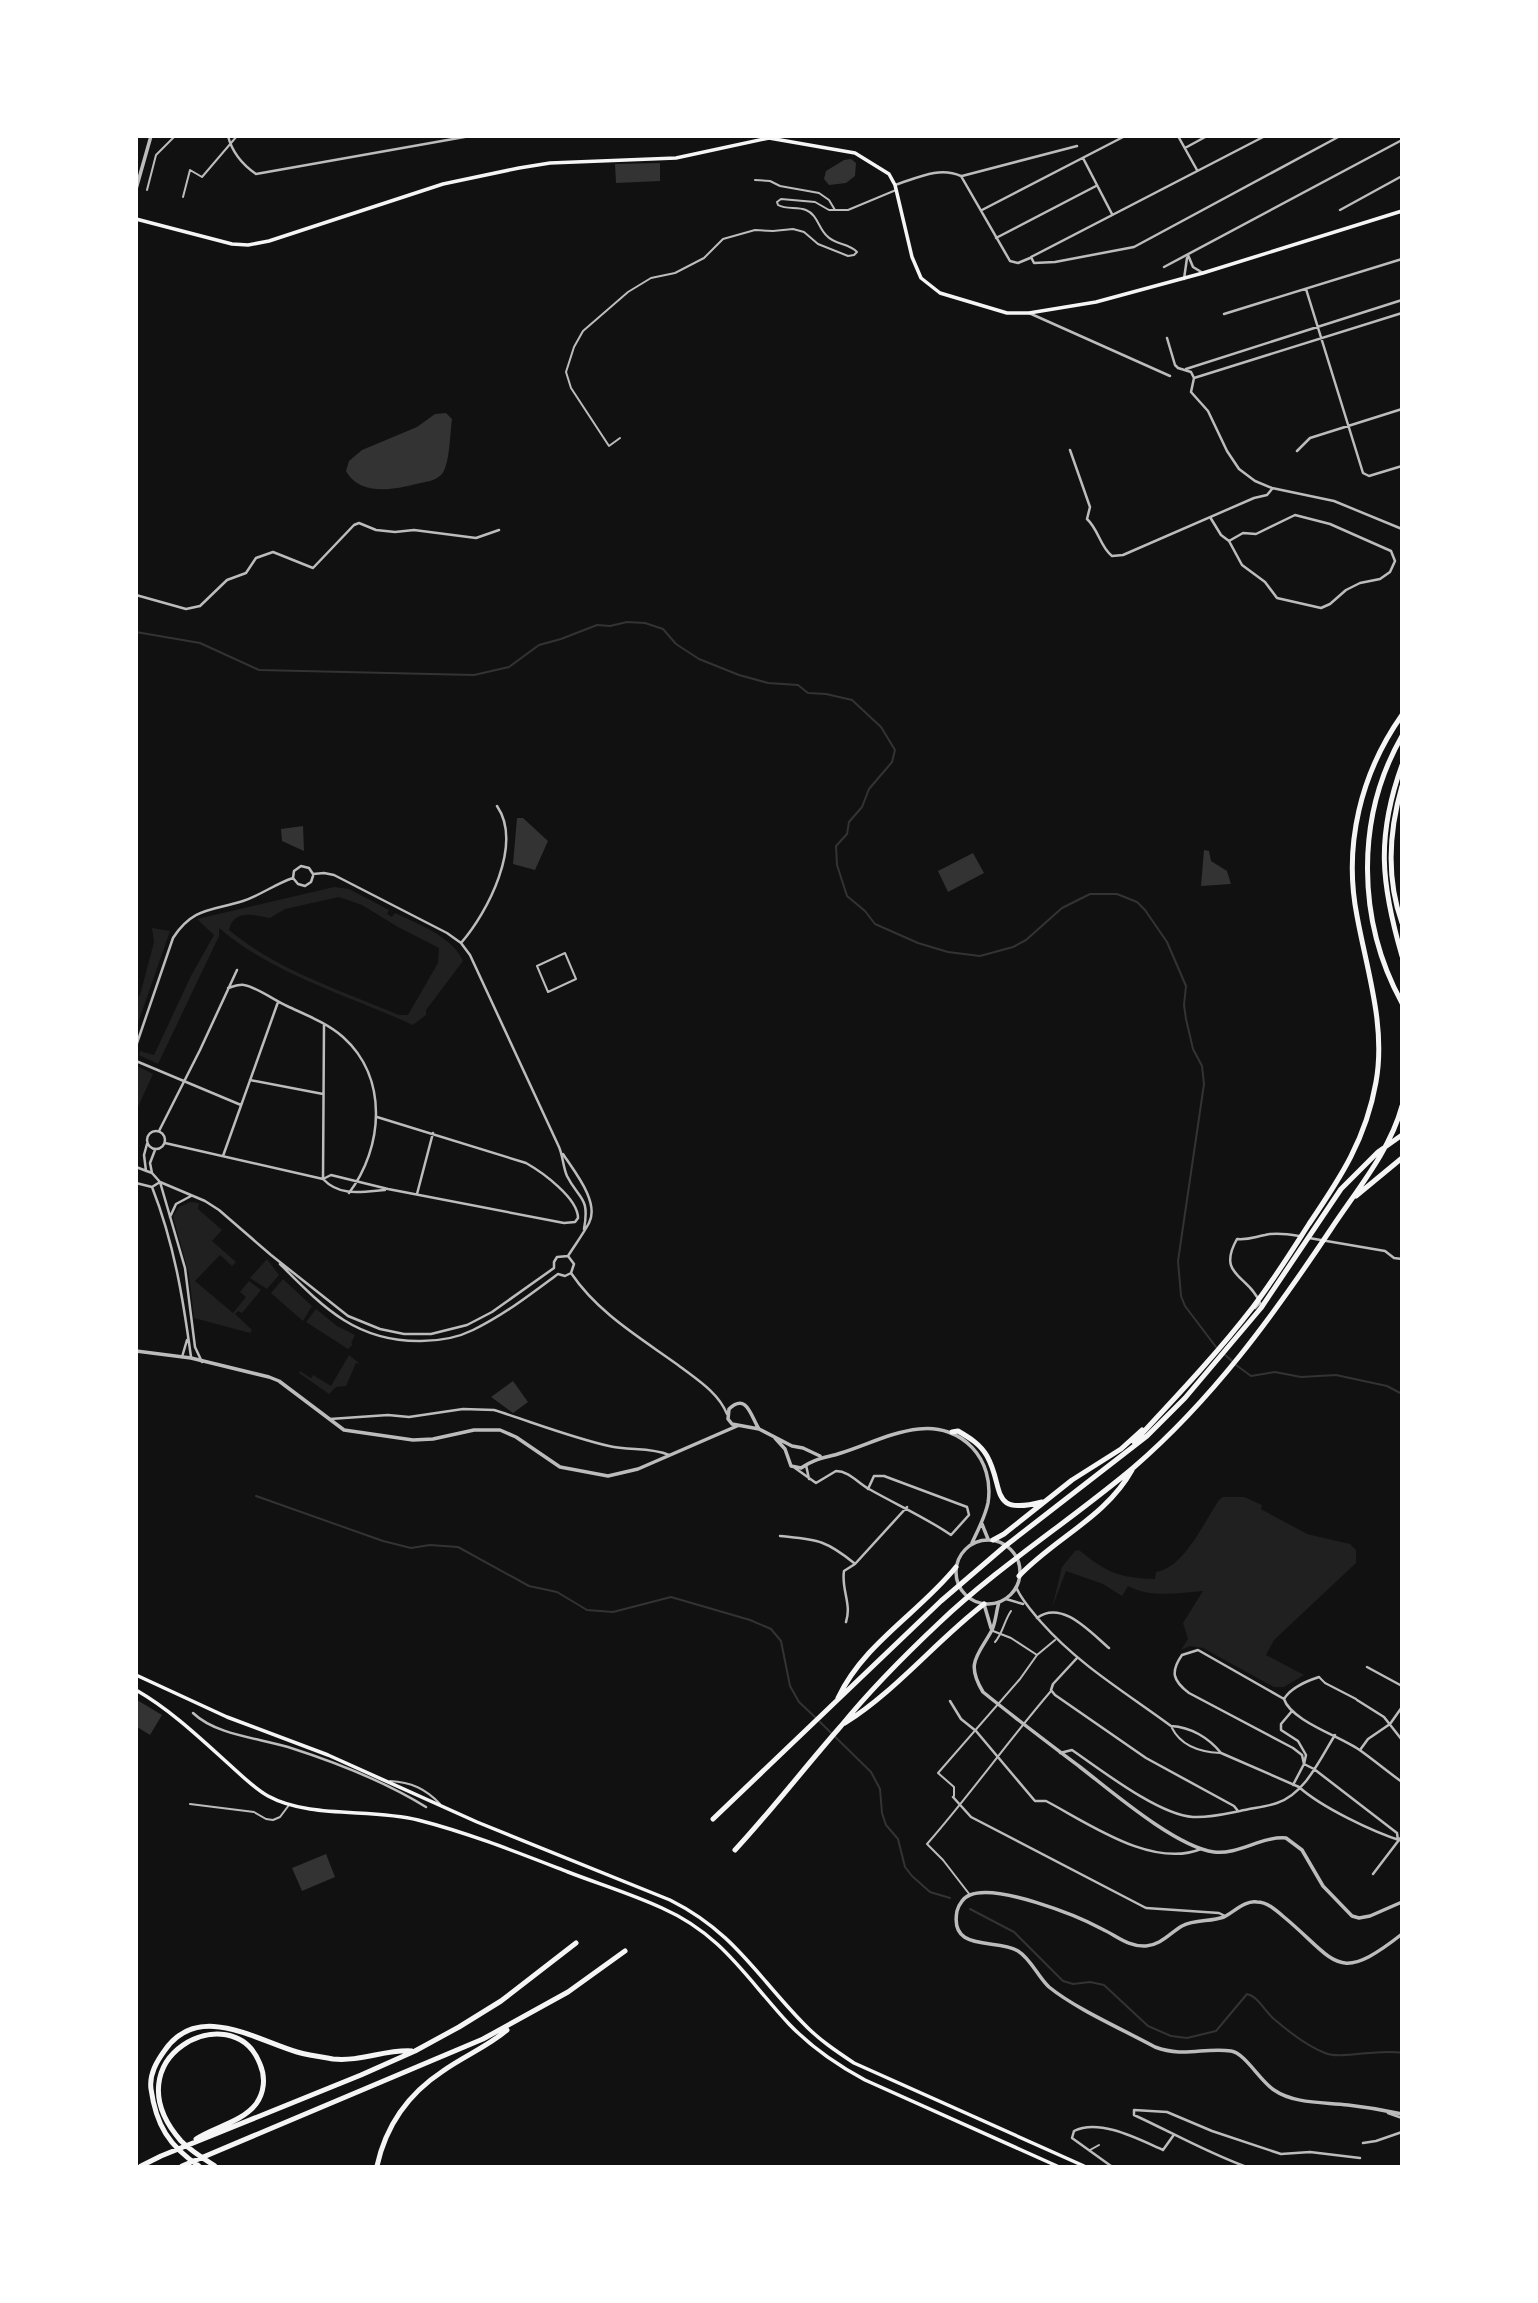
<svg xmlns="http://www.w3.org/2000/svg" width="1538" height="2303" font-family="'IBM Plex Sans',sans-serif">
	<rect width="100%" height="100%" fill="#111"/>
	<path fill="#202020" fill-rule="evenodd" d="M334,887L349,889L389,910L387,914L392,917L395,913C418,924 453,937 463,961L426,1010V1015L413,1025C348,995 274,975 219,928V936L158,1064L139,1055L140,1051L154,1055L191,976L214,935L197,919ZM339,897L362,905L398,927L439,948L438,963L408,1015H399C341,990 278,971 229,930C234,909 253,915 270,918L285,909Z
		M152,928L170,931L137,1026V998L140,995L154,942Z
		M137,1066L153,1074L137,1109Z
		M190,1202L199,1203L198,1209L222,1230L212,1241L236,1262L232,1266L220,1255L195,1281L233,1313L246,1297L240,1292L249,1281L261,1290L242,1313L238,1311L235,1314L252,1330L250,1333L194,1318L189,1274L173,1216L179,1207Z
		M267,1259L279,1275L267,1289L250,1278Z
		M283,1279L312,1306L303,1321L271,1293Z
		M316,1309L337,1326L355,1335L351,1343L353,1344L348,1349L306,1322Z
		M349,1355L360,1364L356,1363L346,1386L336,1387L329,1394L299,1373L300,1371L311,1378L313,1375L331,1386Z
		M1223,1497H1244L1262,1505L1261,1509L1307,1534L1350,1544L1356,1550V1563L1274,1640L1266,1655L1304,1675L1284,1687H1274L1203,1648L1190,1646L1181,1650L1188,1639L1183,1623L1203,1591C1180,1593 1149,1598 1128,1586L1122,1596L1103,1584L1066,1571L1052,1608L1062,1567L1075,1551L1079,1550C1107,1573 1120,1578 1155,1579L1156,1572C1184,1568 1204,1522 1219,1500Z"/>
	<path fill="#333" d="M851,159L856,163L855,176L846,183L829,185L824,179L826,171L844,160Z
		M660,163V181L616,183L615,164Z
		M446,413L452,419C450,432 450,464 442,474C436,481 425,482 416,484C393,490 360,496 346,471L349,461L362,450L417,427L435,414Z
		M517,818H523L548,841L535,870L513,864Z
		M303,826L304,851L282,841L281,829Z
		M1204,850L1209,851L1211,861L1227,871L1231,884L1201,886Z
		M973,853L984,873L948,892L938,871Z
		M513,1381L528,1402L513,1413L491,1397Z
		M137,1700L162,1715L150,1735L137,1727Z
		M326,1854L335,1877L302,1891L292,1868Z"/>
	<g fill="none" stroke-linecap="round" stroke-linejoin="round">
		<path stroke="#333" stroke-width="2" d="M136,632L200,643L259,670L474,675L509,667L539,645L561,639L597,625L610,626L627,622L645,623L663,629L676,644L699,659L739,675L768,683L798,685L808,693L826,694L852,700L881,727L895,750L892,762L869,789L862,807L849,822L847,834L836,846L837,865L847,896L865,911L875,924L918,943L948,952L980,956L1013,947L1026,940L1062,908L1090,894H1117L1137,902L1145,910L1167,942L1186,986L1184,1005L1186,1019L1193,1049L1202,1066L1204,1084L1178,1261L1181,1296L1185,1306L1216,1347
			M1223,1353L1232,1361
			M1236,1365L1251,1376L1275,1372L1301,1377L1336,1375L1387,1386L1402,1394
			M256,1496L383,1541L411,1548L430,1545L458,1547L529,1586L557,1592L587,1610L613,1612L671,1597L750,1620L771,1629L781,1641L790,1686L799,1702L816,1718
			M820,1722L871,1772L880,1789L882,1813L886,1825L898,1839L905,1867L912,1876L930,1892L950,1898
			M970,1909L1014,1932L1063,1981L1073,1984L1090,1982L1104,1985L1148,2026L1171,2036L1187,2038L1216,2031L1247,1994C1258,1996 1265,2012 1274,2019C1289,2032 1307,2046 1325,2053C1341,2060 1378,2048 1402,2053"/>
		<path stroke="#bcbcbc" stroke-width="2" d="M755,180L770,181L780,186L819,193L829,200L835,210
			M147,190L156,155L175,136
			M183,197L190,170L202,177L237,136
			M620,438L609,446L571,388L566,372L574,347L583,331L628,292L651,278L675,273L704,258L723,239L755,230L773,231L793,229L804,232L818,244L848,256L854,255L857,252C849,243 835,245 827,236C818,228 818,215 806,210C797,206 787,210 778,205L777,202L781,199L815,202L829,210H848L896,190
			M1172,1728C1181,1746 1201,1752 1220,1753
			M390,1781C411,1782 426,1789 440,1804
			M190,1804L254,1812L266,1819L273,1820L280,1817L289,1805
			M1090,2150L1099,2145"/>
		<path stroke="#bcbcbc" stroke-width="2" d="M565,953L576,979L548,992L537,966Z
			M993,1631L1011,1638L1037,1655
			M995,1642C1003,1633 1004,1621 1011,1611
			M1319,1677L1325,1683L1356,1699
			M954,1796V1787L938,1773L1020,1679L1037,1655L1055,1640
			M970,1895L943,1860L927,1844C970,1795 1008,1741 1051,1691"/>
		<path stroke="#bcbcbc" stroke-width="2.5" d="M228,136C232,152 243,165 256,174L470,136
			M1178,136L1197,170
			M1265,136L1031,257L1034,263L1055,262L1134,247L1340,136
			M1185,148L1207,136
			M1083,158L1112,214
			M962,176L1077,146
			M895,185C917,178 939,166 961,176L1010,261L1018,263L1030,258
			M982,210L1125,136
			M1340,210L1402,176
			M996,238L1096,186
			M1188,255L1193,267L1203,273
			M1164,267L1402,140
			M1184,279L1187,258
			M1306,289L1363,473L1369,476L1402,466
			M1029,313L1170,376
			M1224,314L1402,259
			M1167,338L1175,365L1178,368L1191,372L1194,378L1191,392L1208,411L1227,451L1239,469L1255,481L1272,488L1334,501L1402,529
			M1186,369L1402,300
			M1194,378L1402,313
			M1070,450L1090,507L1087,519C1099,530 1100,547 1112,556L1123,555L1254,498L1267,495L1272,489
			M1297,451L1310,438L1402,409
			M1210,517L1221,535L1229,541L1242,565L1265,582L1277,598L1321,608L1330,604L1346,590L1360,583L1380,579L1390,572L1395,561L1391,551L1330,524L1295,515L1256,534L1243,533L1229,541
			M136,595L186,609L200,606L227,580L246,573L256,558L273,552L313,568L354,525L359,523L376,530L395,532L414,530L476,538L499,530
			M313,874L324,873L334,875L447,933L461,943L470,955L559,1147C563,1156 563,1167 567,1176C579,1200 590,1196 584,1229
			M293,878L294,871L301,866L309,868L313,874
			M293,878L298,884L305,886L311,882L313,876
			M461,943C488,912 523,844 497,806
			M228,988C232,987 239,984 244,985C254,986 276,1001 287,1006C306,1015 327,1023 343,1037C389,1078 383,1148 349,1193
			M324,1024L323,1179C340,1197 362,1192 385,1190
			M136,1046L173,938C193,907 212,911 243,901C261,895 275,884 293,878
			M136,1061L241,1105
			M250,1080L323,1094
			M147 1140a9 9 0 1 1 18 0a9 9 0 1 1-18 0Z
			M159,1131L200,1050L237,970
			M165,1143L323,1179L331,1175L388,1189L564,1223L575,1222L578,1218C578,1198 542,1172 526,1163L377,1117
			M563,1154C574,1171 600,1202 589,1223C583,1234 575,1245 568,1256
			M223,1156L278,1002
			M136,1167L152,1173L160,1182L205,1201L219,1210L271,1255L348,1316L380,1329L404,1334H431L467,1325L492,1312L554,1268V1262L557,1257L568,1256
			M146,1171L144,1155L147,1144
			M152,1173L150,1163L155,1150
			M160,1182L185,1268L195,1347L202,1362
			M136,1183L152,1187L160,1182
			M152,1187C174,1243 183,1298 191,1357
			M417,1194L433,1133
			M170,1217L176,1204L191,1196
			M1309,1238L1385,1251L1394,1258L1402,1259
			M568,1256L574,1264L571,1273
			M280,1264C323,1307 356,1342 421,1341C439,1341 457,1338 473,1330C504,1315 531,1294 558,1274L565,1276L571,1273
			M571,1273C598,1313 639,1337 678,1365C696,1379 718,1392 727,1414
			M1255,1308L1260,1303C1249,1275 1216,1276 1237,1239C1249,1240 1254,1237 1265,1235C1276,1232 1288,1234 1299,1236
			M182,1357L187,1340
			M330,1419L388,1415L409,1417L463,1409L494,1410C532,1422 570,1437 609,1446C629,1451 650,1447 669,1455
			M806,1465L809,1479
			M795,1468L816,1483L836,1471C849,1471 858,1483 869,1489C897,1505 925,1517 951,1535L969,1515L967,1507L884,1476H874L868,1489
			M780,1536C817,1540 824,1539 854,1563
			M1016,1587C1022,1601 1031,1610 1041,1622C1079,1665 1125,1692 1171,1726C1191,1727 1209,1738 1221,1753L1299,1787C1321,1807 1373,1832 1402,1841
			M1006,1599L1023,1604
			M1037,1618C1062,1599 1091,1633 1109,1648
			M846,1622C852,1604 841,1589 844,1571L855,1564L907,1507
			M1077,1658L1053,1684L1051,1690L1055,1695L1146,1758L1234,1806L1238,1811
			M1367,1667L1402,1686
			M1284,1699L1198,1650L1182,1655C1170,1672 1173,1681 1189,1693L1293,1748L1302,1755L1304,1764L1314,1769L1397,1833L1398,1840
			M1284,1699C1291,1721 1342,1737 1361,1751C1375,1761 1388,1772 1402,1782
			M1284,1699C1291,1687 1307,1681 1319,1677
			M1357,1700L1384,1717L1402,1740
			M950,1701L961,1719L976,1731L1035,1801H1046C1088,1823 1152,1869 1201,1849
			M1292,1711L1281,1724V1730L1298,1741L1306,1755L1304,1764L1293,1785
			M193,1713C216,1735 258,1738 288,1747C335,1762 384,1781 426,1807
			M1360,1750L1368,1739L1390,1724L1402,1707
			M1060,1753L1072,1750C1101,1770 1159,1815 1193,1817C1209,1818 1225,1814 1240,1811C1252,1808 1265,1807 1277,1803C1305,1794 1320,1759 1335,1735
			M953,1797L971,1817L1146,1908L1219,1913L1225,1916
			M1373,1874L1402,1836
			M1134,2110L1167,2112L1212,2131L1281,2154L1310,2152L1360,2158
			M1134,2110V2115C1171,2132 1206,2152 1244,2166
			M1388,2113L1402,2118
			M1363,2143L1376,2141L1402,2132
			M1111,2166L1072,2138L1074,2131C1100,2118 1140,2140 1163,2150L1173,2136"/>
		<path stroke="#bcbcbc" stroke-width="3.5" d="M136,189L151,136
			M136,1351L191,1358L269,1377L279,1381L344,1430L413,1440L433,1439L474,1430H500L516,1437L560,1467L608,1476L638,1469L737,1426
			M759,1429C751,1417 747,1392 729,1409L728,1419L732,1424L759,1429L792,1446L803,1448L820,1456
			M775,1438L785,1449L791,1466L801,1468C815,1458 826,1458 841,1453C867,1445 891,1432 919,1429C962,1424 995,1459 988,1503C985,1517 978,1530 972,1543
			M982,1524L988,1539
			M956 1572a32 32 0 1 1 64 0a32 32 0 1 1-64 0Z
			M999,1602C996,1612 996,1621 992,1630C978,1656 965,1662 983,1692C1015,1718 1047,1742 1080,1767C1111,1791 1176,1847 1214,1852C1238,1855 1262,1836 1286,1838L1302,1850L1323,1886L1352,1916L1359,1918L1370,1916L1402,1902
			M984,1604L991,1628
			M1402,1934C1336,1986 1337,1961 1284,1917C1276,1910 1267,1902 1257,1902C1245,1900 1234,1912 1224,1917C1210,1922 1195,1919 1182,1926C1170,1933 1161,1945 1146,1946C1128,1947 1117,1936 1102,1929C1076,1915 998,1884 970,1895C964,1897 959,1904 957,1911C949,1953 997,1938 1018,1951C1031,1959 1038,1977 1049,1987C1076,2009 1124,2030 1155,2047C1184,2058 1204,2047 1231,2051C1245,2053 1260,2081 1274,2090C1294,2104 1324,2102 1348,2105C1366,2107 1384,2110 1402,2114"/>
		<path stroke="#f5f5f5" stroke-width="3.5" d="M136,219L232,244L248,245L269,241L443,184L519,168L550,163L676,158L769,138L855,153L889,174L895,185L912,257L921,278L940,293L1007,313H1029L1096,302L1203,273L1402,211
			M136,1675L227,1717L328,1755L477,1822L670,1900C734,1932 756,1975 803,2023C818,2039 836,2051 854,2063L1084,2166
			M136,1690C171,1710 201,1739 231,1766C242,1776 254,1788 268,1796C310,1819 372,1808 418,1820C469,1833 519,1853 568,1872C599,1884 632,1894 662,1908C723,1935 746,1978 789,2024C812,2048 837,2065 865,2080L1057,2166"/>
		<path stroke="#f5f5f5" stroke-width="5" d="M1402,736C1355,818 1357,921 1402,1003
			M1402,765C1376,837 1381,884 1402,956
			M1402,786C1389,831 1386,878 1402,923
			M1356,1196L1402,1158
			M952,1432L958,1431C970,1438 980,1444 987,1456C1005,1488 988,1516 1042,1502
			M1134,1442C1175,1398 1216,1355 1253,1307C1273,1281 1291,1252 1309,1224C1341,1177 1366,1139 1376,1082C1386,1026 1367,971 1357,916C1343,845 1361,773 1402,715
			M993,1540L1004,1534L1072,1480L1121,1449L1142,1430
			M1019,1576C1055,1538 1106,1517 1132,1470
			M838,1698C864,1643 919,1613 956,1567
			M845,1723C896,1691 936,1641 984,1604
			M713,1819L941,1601L1004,1547L1147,1436L1185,1398L1261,1308L1341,1189L1378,1152L1402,1135
			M735,1850C772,1810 805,1767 841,1726C871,1689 905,1655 939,1623C999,1566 1070,1521 1133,1468C1213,1399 1273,1316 1331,1229C1356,1191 1390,1151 1402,1106
			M196,2139C214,2127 242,2122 256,2104C264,2093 266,2078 260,2064C233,1994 108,2058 181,2141C191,2151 204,2159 215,2166
			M141,2166L161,2156L361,2075L415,2051L459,2027L501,2001L576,1943
			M182,2166L483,2039L568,1992L625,1951
			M199,2166C169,2146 156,2125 151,2089C149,2074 157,2061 165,2050C198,2002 256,2040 297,2052C308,2055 321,2057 333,2059C361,2062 386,2049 412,2051
			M377,2166C386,2125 408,2094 443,2071C464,2056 487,2047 507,2030"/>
	</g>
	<rect width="1538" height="2303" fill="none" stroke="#ffffff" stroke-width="276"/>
</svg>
